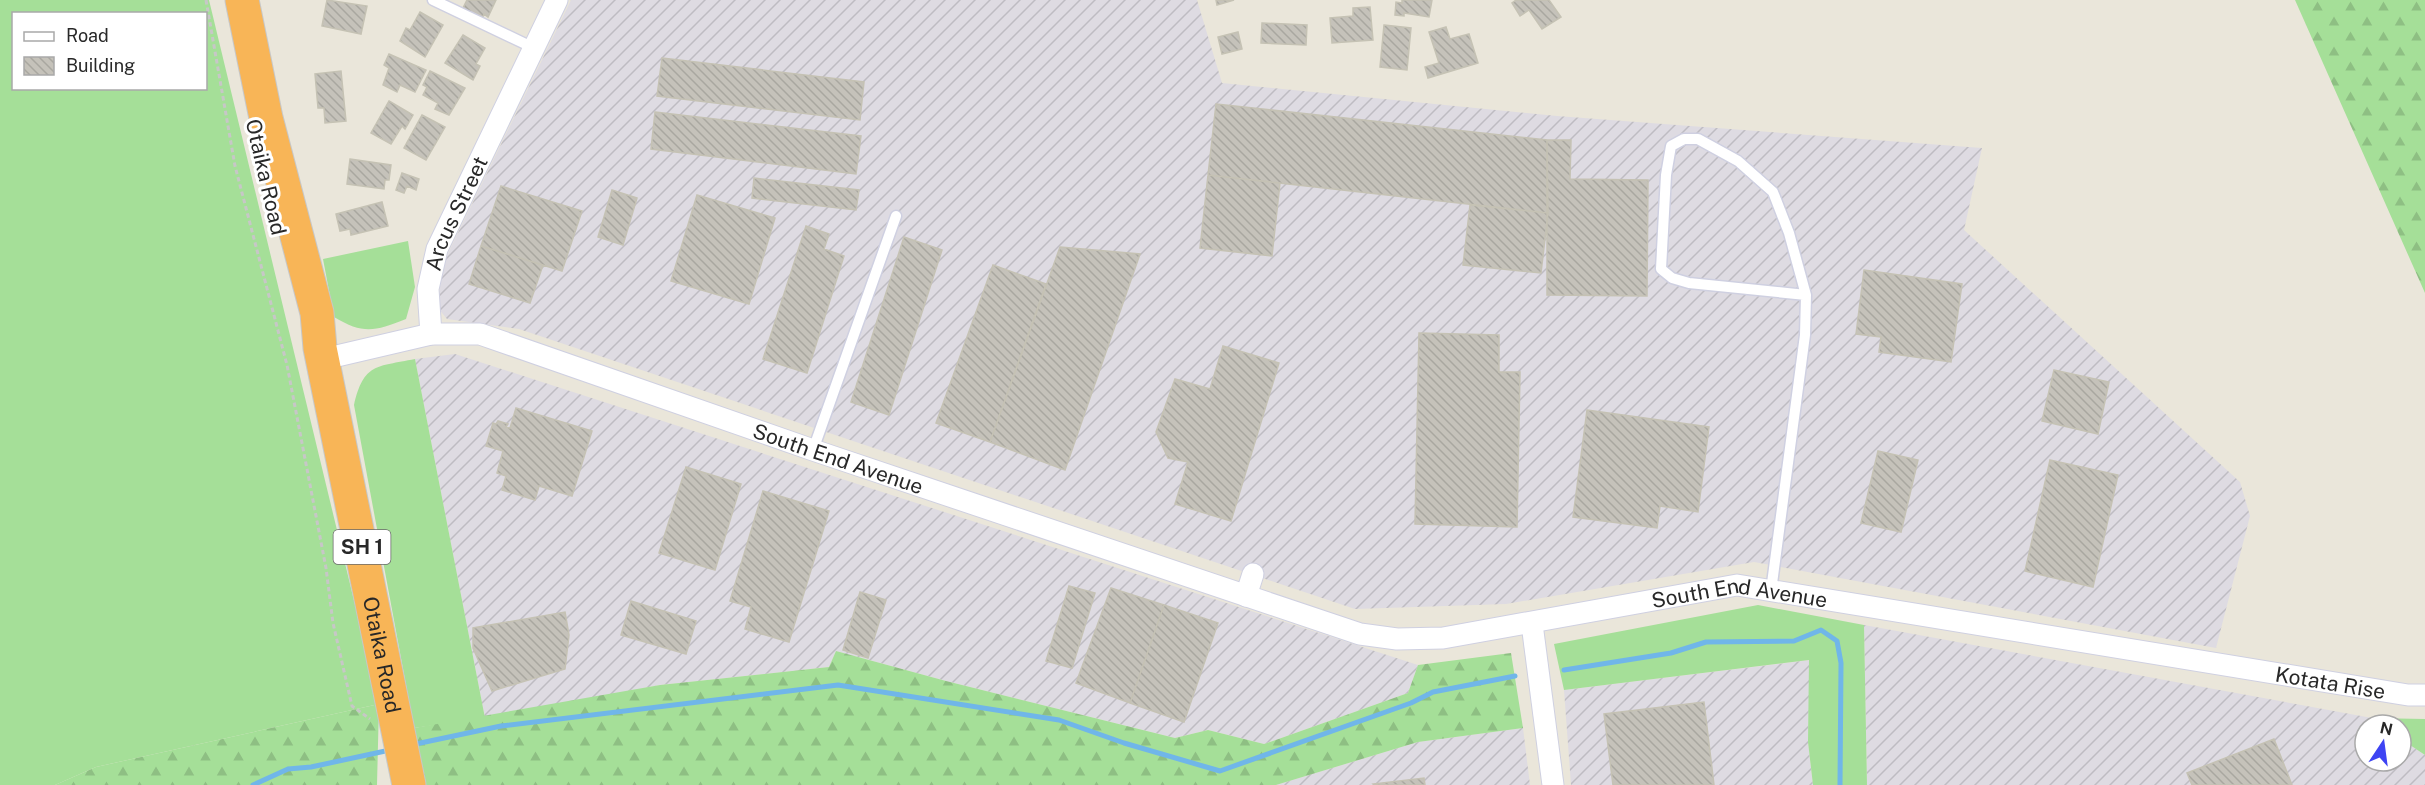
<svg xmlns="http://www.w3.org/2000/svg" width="2425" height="785" font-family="'Public Sans',sans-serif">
	<defs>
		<pattern id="industrial-furrows" width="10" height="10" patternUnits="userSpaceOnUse" patternTransform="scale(1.5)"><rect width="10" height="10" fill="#dedbe2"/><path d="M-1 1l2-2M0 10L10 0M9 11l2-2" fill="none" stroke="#bebcc2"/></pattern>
		<pattern id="forest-firs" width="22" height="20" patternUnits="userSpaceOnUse" patternTransform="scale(1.5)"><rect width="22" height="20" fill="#a5df98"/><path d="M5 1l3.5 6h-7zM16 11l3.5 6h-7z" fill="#8ebf83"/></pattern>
		<pattern id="building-back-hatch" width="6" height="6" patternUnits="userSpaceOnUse" patternTransform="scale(1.5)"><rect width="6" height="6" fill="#c5c2ba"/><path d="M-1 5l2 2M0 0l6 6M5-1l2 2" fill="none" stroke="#a9a7a0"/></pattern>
	</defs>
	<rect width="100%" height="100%" fill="#eae6da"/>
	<path fill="url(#industrial-furrows)" d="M571,0H1197L1222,83L1557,116L1982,148L1964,230L2240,482L2250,516L2216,648L1754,562L1506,604L1355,609L519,329L447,319L438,308L442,266Z
		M455,354L1418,665L1408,693L1264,744L1208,730L1175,738L946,681L836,651L829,667L660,685L485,718L415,359Z
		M1864,625L2372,718L2382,725H2365V761H2401V739L2425,755V785H1867Z
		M1810,660L1808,742L1813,785H1571L1564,690Z
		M1523,728L1530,785H1276L1418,742Z"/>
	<path fill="#a5df98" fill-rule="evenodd" d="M0,0H209L379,704L96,767L55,785H0ZM14,14H206V88H14Z
		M408,241L415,287L406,319C375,331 364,335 334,317L323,259Z
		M415,359L485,718L414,728L354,405C364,363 376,367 415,359Z
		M1758,605L1864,625L1867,785H1813L1808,742L1809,660L1564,690L1554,644Z
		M2372,718L2425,719V755L2401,739V725H2382Z"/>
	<path fill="url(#forest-firs)" d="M2295,0H2425V293Z
		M836,651L946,681L1175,738L1208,730L1264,744L1408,693L1418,665L1511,653L1523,728L1418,742L1276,785H426L414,728L660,685L829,667Z
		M379,704L377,785H55L96,767Z"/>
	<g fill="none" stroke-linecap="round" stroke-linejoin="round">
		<path stroke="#70b6e9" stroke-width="5" d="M1564,670L1671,653L1706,642L1794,641L1821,630L1837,641L1841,663L1840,785
			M411,745L501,726L838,685L1059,720L1124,743L1220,771L1411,703L1433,692L1515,676
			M253,785L288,769L311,767L390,750"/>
	</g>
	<path fill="url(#building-back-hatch)" stroke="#c5c2b4" stroke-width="1.5" d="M327,0L367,6L361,34L322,26Z
		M467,0H496L488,17L484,14L482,19L462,10Z
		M1216,0H1234L1217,5Z
		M1402,0H1432L1429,17L1404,13V16L1395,15L1396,2L1402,3Z
		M1516,0H1549L1561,17L1542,29L1529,10L1520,16L1512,3Z
		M1370,7L1373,40L1332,43L1330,18L1353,16V8Z
		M420,12L443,25L425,57L400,41L406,28L410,30Z
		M1262,23L1307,25L1306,45L1261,43Z
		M1384,25L1411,28L1407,70L1380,67Z
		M1446,27L1450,39L1469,34L1478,63L1428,78L1425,67L1439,63L1429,32Z
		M1238,32L1242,49L1222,54L1218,37Z
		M463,35L485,48L476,64L480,66L473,80L445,63Z
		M389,54L426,70L415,92L400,85L397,92L383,85L389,68L384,65Z
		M662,58L864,82L860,120L657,96Z
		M341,71L346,121L325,123L324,108H318L315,74Z
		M430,71L465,88L449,115L435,109L438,103L423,95L427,87L423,85Z
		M389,101L413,115L405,129L402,126L391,144L371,133Z
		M1216,104L1547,140L1548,213L1208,175Z
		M655,112L861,136L856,174L651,149Z
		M422,115L445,127L426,160L404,148Z
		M1547,140H1571L1570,179L1648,180L1647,296L1547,295Z
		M350,159L391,165L389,180H385L384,189L347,184Z
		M402,173L419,179L416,190L407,186L404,193L396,190Z
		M1208,175L1280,183L1272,256L1200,248Z
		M754,178L859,190L856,210L752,198Z
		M501,186L582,211L562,271L481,246Z
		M612,190L637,198L623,245L598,237Z
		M697,195L775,218L749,304L671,281Z
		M382,202L388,226L351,235L350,229L340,231L336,214Z
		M1470,205L1548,213L1541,273L1463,265Z
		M806,226L829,234L824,249L844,256L807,373L763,359Z
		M904,237L942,250L889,415L851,402Z
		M481,246L543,265L530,303L469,284Z
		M1060,247L1140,254L1065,470L990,442Z
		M993,265L1046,284L990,442L936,423Z
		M1864,270L1962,284L1951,362L1879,352L1881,337L1856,334Z
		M1419,333L1499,335V372H1520L1517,527L1415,524Z
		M1223,346L1279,363L1231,521L1175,504L1188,462L1168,458L1156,432L1175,379L1210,389Z
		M2054,370L2109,382L2098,434L2042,421Z
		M516,408L592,431L572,496L539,486L535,500L502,490L506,476L497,473L503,451L486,446L493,423L496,424L498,421L508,424L506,427L510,428Z
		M1587,410L1709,427L1698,512L1660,506L1657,528L1573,517Z
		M1878,451L1918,460L1901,532L1861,523Z
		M2050,460L2118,475L2093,587L2025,571Z
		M686,467L741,484L715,570L659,553Z
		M763,491L829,511L789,642L745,629L751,607L730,601Z
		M1069,586L1095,593L1072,668L1046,661Z
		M1111,588L1164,605L1130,703L1076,683Z
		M860,592L886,600L868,658L843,650Z
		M631,601L696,621L686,654L621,635Z
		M1164,605L1218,623L1184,722L1130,703Z
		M565,612L569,635L565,669L492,691L473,648V628Z
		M1704,702L1714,785H1613L1604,714Z
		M2274,739L2292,785H2192L2187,773Z
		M1424,778L1425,785H1374L1373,784Z"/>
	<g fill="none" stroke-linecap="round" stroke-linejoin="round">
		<g stroke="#cfd0e1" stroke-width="13">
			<path id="lane" d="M433,0L534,48
				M813,450L896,216
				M1771,591L1805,335L1806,295L1789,233L1773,192L1738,161L1698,139H1684L1671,146L1666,175L1661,269L1672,278L1689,283L1806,295"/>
		</g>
		<g stroke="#cfd0e1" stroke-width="23">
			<g id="street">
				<path id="s1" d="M431,334L428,289L437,249L557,0"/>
				<path id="s2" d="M324,359L431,334H480L813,450L1360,634L1397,639L1443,638L1737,585L2408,695H2425"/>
				<path d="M1246,596L1253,574"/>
				<path d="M1532,624L1553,785"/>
			</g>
		</g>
		<g stroke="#c7c7c7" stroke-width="35">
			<g id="highway">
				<path id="s3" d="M242,0L266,118L317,313L320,348L409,785"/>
			</g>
		</g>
		<path stroke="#c7c7c7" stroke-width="3" stroke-dasharray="4.5 3" stroke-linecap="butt" d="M206,0L235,166L287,365L326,568L333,623L352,706L370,719"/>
		<use href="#lane" stroke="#fff" stroke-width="10"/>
		<use href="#street" stroke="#fff" stroke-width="21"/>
		<use href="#highway" stroke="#f8b557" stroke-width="33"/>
	</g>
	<g text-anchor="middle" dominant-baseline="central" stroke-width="6" stroke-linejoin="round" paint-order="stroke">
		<rect fill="#fff" stroke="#686868" stroke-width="1.5" x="333.5" y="530" width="57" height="34" rx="4.5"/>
		<g font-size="20" font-weight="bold" fill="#282828">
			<text x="362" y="547">SH 1</text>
		</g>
		<g font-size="21" fill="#282828" stroke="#fff">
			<text transform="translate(266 177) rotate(77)">Otaika Road</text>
			<text stroke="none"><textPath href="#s1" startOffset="126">Arcus Street</textPath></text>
			<text stroke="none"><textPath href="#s2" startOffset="538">South End Avenue</textPath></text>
			<text stroke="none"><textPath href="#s2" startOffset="1473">South End Avenue</textPath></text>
			<text stroke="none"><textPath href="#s3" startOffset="670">Otaika Road</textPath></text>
			<text stroke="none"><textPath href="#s2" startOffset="2072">Kotata Rise</textPath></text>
		</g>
	</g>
	<rect x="12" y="12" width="195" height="78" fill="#ffffff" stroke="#a9a9a9" stroke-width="1.5"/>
	<rect x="24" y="32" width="30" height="9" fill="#ffffff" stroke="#a9a9a9" stroke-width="1.5"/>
	<text x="66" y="42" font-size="18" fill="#282828">Road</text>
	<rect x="24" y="57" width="30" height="18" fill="url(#building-back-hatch)" stroke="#a9a9a9" stroke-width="1.5"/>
	<text x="66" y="72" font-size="18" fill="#282828">Building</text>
	<g transform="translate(2383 743) rotate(13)"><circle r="28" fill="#ffffff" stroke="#a9a9a9" stroke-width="1.5"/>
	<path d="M0-4.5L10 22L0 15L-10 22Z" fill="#3e44f3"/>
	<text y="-9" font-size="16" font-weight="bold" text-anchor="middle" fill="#282828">N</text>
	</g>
</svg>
